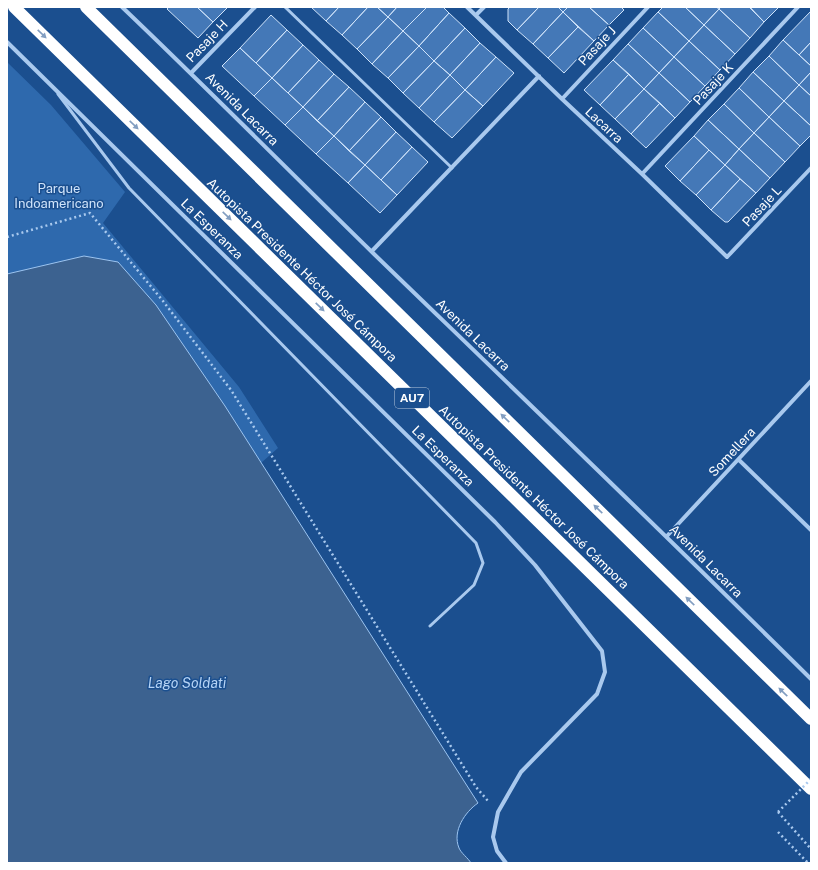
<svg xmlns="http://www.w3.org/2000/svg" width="818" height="870" font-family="'Public Sans',sans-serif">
	<rect width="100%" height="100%" fill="#1b4f8f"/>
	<path fill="#2e69ad" d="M7,62L51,105L125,192L103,223L239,387L278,448L261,463L346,597L7,359Z"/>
	<path fill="#3c6290" stroke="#9cc4f0" d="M84,256L118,262L156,305L225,406L478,803C465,812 452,831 459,848C461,853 468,858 471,863H7V274Z"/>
	<path fill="#4478b7" stroke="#cfe3fa" d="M169,7H197L213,22L198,38L167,9Z
		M197,7H228L213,22Z
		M311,7H339L326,21Z
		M339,7H368L342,35L326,21Z
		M368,7H377L388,17L357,49L342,35Z
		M377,7H397L388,17Z
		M397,7H427L403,31L388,17Z
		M427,7H443L449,13L419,46L403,31Z
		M510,7H539L517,30L508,21V9Z
		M539,7H558L563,12L533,44L517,30Z
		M558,7H568L563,12Z
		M568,7H589L609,25L594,41L563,12Z
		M589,7H621L624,10L609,25Z
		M663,7H685L704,25L689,41L658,12Z
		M685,7H716L719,9L704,25Z
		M721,7H749L764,22L750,38L719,9Z
		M750,7H779L764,22Z
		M719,9L750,38L735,54L704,25Z
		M811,11V42L799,55L783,40Z
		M563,12L578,27L548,58L533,44Z
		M658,12L689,41L674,57L643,28Z
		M449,13L465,28L434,61L419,46Z
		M271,15L287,30L256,63L240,48Z
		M388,17L403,31L372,64L357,49Z
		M704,25L735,54L720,70L689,41Z
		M578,27L594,41L564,73L548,58Z
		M465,28L480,43L450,75L434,61Z
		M643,28L674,57L659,73L628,44Z
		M287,30L303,45L272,78L256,63Z
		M403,31L419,46L388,78L372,64Z
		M783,40L811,66V72L799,85L769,56Z
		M689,41L720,70L705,86L674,57Z
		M811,42V66L799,55Z
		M480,43L496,57L465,90L450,75Z
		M628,44L659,73L644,89L613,60Z
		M303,45L319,60L288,93L272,78Z
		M419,46L434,61L403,93L388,78Z
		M240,48L272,78L254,96L222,66Z
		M769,56L799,85L784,101L753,72Z
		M496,57L514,73L483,106L465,90Z
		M674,57L705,86L690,102L659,73Z
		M319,60L334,74L303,107L288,93Z
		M613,60L629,74L600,105L584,90Z
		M434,61L450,75L419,108L403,93Z
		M753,72L784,101L769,117L739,88Z
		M811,72V96L799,85Z
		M659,73L690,102L675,118L644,89Z
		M334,74L349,87L317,121L303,107Z
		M629,74L644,89L615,119L600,105Z
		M450,75L465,90L434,122L419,108Z
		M272,78L303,107L285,125L254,96Z
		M799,85L811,96V126L784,101Z
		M349,87L365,102L334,136L317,121Z
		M739,88L769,117L754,133L724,104Z
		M644,89L660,103L631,134L615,119Z
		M465,90L483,106L452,138L434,122Z
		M784,101L811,126V135L800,146L769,117Z
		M365,102L381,117L349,151L334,136Z
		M660,103L675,118L646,148L631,134Z
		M724,104L754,133L739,149L708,120Z
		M303,107L334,136L316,154L285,125Z
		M381,117L396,132L365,165L349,151Z
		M769,117L800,146L785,162L754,133Z
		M708,120L739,149L725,165L694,136Z
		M396,132L412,147L381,180L365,165Z
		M754,133L785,162L770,178L739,149Z
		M334,136L365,165L348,183L316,154Z
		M694,136L709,150L680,181L665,166Z
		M412,147L428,162L397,195L381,180Z
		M739,149L770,178L756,193L725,165Z
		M709,150L725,165L696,195L680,181Z
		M365,165L397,195L380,213L348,183Z
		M725,165L740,179L711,210L696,195Z
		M740,179L756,193L728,222H725L711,210Z"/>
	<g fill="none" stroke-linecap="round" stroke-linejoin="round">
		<path stroke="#a9c9ee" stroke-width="2.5" stroke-dasharray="2 3" stroke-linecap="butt" d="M7,237L90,213L163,301L231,390L476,787L488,801
			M778,812L811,849
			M778,832L808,863"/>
		<path stroke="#a9c9ee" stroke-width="3" d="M285,7L452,168
			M58,94L129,188L476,543L483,563L474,585L430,626"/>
		<path stroke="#a9c9ee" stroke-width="4" d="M122,7C207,88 290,172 374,254C520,395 667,536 811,679
			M467,7L562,99L642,174L727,257L811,168
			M476,15L484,7
			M7,42L495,522L535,565L602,651L605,672L597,694L521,772L498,812L493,837L497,851L506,863
			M191,73L255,7
			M562,99L648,7
			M642,174L798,7
			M372,251L539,76
			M739,460L811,530
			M667,536L811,381"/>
		<path stroke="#fff" stroke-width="12" d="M14,7L811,789
			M86,7L811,719"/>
		<path stroke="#a9c9ee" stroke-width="2.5" stroke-dasharray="2 3" stroke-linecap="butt" d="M778,812L811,779"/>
	</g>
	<defs><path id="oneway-solid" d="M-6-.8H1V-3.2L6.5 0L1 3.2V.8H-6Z"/></defs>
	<g fill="#829ec1">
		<use href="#oneway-solid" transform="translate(42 34) rotate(44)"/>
		<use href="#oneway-solid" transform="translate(134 125) rotate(44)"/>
		<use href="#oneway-solid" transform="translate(227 216) rotate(44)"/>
		<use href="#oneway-solid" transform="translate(320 307) rotate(44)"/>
		<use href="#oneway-solid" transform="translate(505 418) rotate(-136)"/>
		<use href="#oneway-solid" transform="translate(598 509) rotate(-136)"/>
		<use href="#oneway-solid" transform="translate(690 601) rotate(-136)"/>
		<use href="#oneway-solid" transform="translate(783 692) rotate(-136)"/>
	</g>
	<g text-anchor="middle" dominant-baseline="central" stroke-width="3" stroke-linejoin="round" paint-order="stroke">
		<rect fill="#1b4f8f" stroke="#bbcadd" stroke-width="1" x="395" y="388" width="34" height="20" rx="3"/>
		<g font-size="12" font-weight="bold" fill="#fff">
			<text x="412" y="398">AU7</text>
		</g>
		<g font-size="13" fill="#fff" stroke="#1b4f8f">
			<text transform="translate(207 41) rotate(-46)">Pasaje H</text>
			<text transform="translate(597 46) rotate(-47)">Pasaje J</text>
			<text transform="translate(713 84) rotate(-47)">Pasaje K</text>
			<text transform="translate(242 109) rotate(45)">Avenida Lacarra</text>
			<text transform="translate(604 125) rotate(43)">Lacarra</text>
			<text transform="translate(762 206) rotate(-47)">Pasaje L</text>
			<text transform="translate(212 229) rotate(44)">La Esperanza</text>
			<text transform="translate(302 270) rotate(44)">Autopista Presidente Héctor José Cámpora</text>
			<text transform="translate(473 335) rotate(44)">Avenida Lacarra</text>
			<text transform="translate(732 452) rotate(-47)">Somellera</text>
			<text transform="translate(443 456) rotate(44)">La Esperanza</text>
			<text transform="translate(534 497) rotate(44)">Autopista Presidente Héctor José Cámpora</text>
			<text transform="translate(706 561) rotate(45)">Avenida Lacarra</text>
		</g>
		<g font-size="13" fill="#cfe3fa" stroke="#1b4f8f">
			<text x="59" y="188">Parque<tspan x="59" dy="15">Indoamericano</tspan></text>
		</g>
		<g font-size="14" font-style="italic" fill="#b5d3f5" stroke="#1b4f8f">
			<text x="187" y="683">Lago Soldati</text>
		</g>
	</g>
	<rect width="818" height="870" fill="none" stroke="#ffffff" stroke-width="16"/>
</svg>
